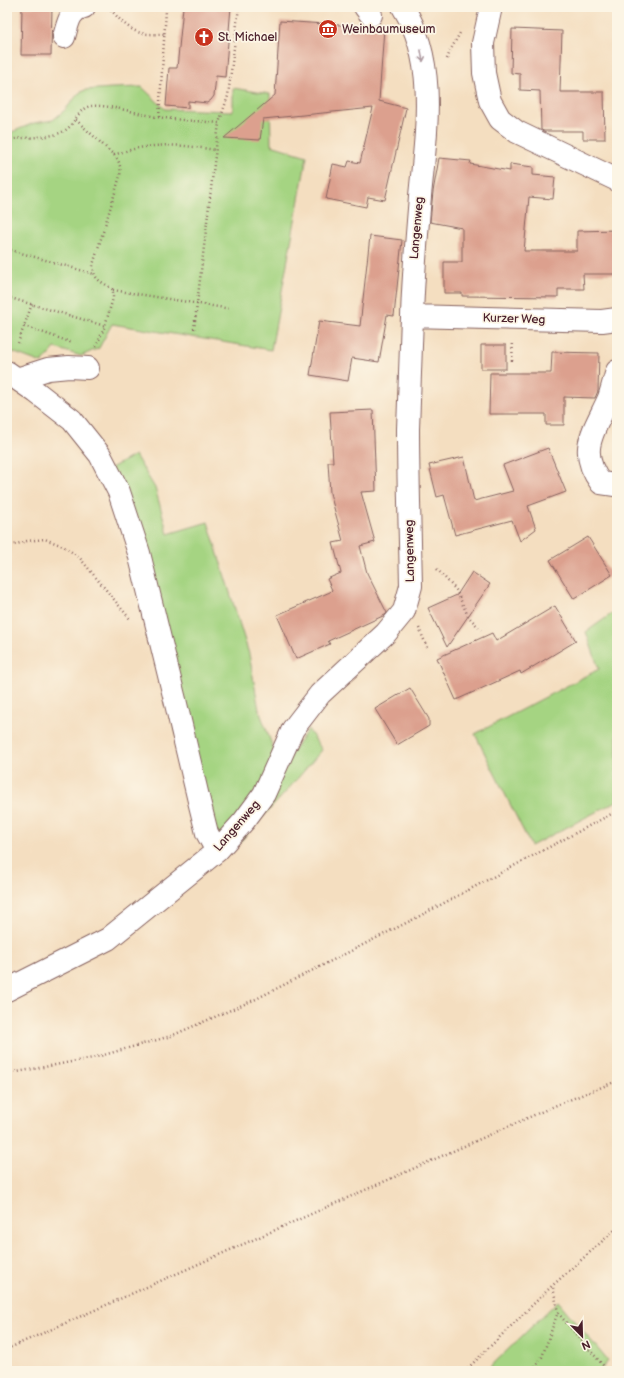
<svg xmlns="http://www.w3.org/2000/svg" width="624" height="1378" font-family="'Balsamiq Sans',sans-serif">
	<rect width="100%" height="100%" fill="#fcf5e5"/>
	<filter id="ink" filterUnits="userSpaceOnUse"><feTurbulence type="fractalNoise" baseFrequency=".025" numOctaves="2"/><feDisplacementMap in="SourceGraphic" scale="8" xChannelSelector="R" yChannelSelector="G"/><feConvolveMatrix kernelMatrix="1 2 1 2 8 2 1 2 1" color-interpolation-filters="sRGB"/></filter>
	<filter id="wash" filterUnits="userSpaceOnUse"><feTurbulence type="fractalNoise" baseFrequency=".012" numOctaves="4" result="noise"/><feDisplacementMap in="SourceGraphic" scale="16" xChannelSelector="R" yChannelSelector="G"/><feGaussianBlur stdDeviation="0.9" result="paint"/><feColorMatrix in="noise" values="0 0 0 0 0 0 0 0 0 0 0 0 0 0 0 0 0 1.4 0 .05"/><feComposite in="paint" operator="in"/></filter>
	<g filter="url(#wash)">
		<rect width="100%" height="100%" fill="#f4dec0"/>
		<path fill="#a5d482" stroke="#787a56" d="M142,87L165,109L233,111V88L270,94L271,145L307,156L271,350L112,324L99,348L81,356L55,348L42,363L7,350V134L34,123L53,120L65,110L79,93L85,90L112,88Z
			M135,455L155,488L168,534L208,522L249,654L259,710L281,769L308,729L322,750L285,793L237,845L205,849L123,518L100,474Z
			M617,610V801L531,846L475,734L599,669L586,632Z
			M558,1301L608,1361L600,1371H486Z"/>
		<g id="blocks">
			<path fill="#dca08e" d="M22,7H52L51,55H21Z
				M183,7H231L225,77L216,76L214,96L211,100L207,103L188,101V108L166,106L169,68H177Z
				M280,21L384,28L379,101L406,108L385,200L368,197L366,207L326,199L333,164L347,167L349,161L360,163L373,108L263,119L260,140L224,138L275,95Z
				M512,29L562,31L560,92H604L605,139H583V131H544L541,130L540,91L520,90V74L511,73Z
				M439,158L471,161L470,164L510,171V164L533,167V175L555,177L553,199L529,197L524,251H577V231L617,230V274H583L584,289H558V297L462,296V293H444V262H462V228L430,222L433,192Z
				M370,236L402,240L394,316L387,315L379,362L352,358L348,381L310,375L319,321L360,326Z
				M481,345H506V369H481Z
				M552,352L599,353L598,391L595,398L564,397V425H546V414H489L490,373H551Z
				M373,410L376,491L361,492L375,542L360,546L367,573L387,613L385,615L328,641L330,644L296,659L277,615L330,592L332,590L327,579L341,573L333,543L343,541L330,493L328,462H333L330,412Z
				M548,448L566,492L528,506L536,529L520,541L512,520L455,535L444,495L437,497L429,465L464,457L474,501L513,491L503,465Z
				M588,537L612,575L574,599L550,560Z
				M472,572L490,584L447,647L428,608L457,595Z
				M555,606L576,641L521,674L520,671L456,700L437,658L492,633L496,641Z
				M410,688L429,719V726L397,745L375,709Z"/>
		</g>
	</g>
	<g filter="url(#ink)">
		<use href="#blocks" fill-opacity="0" stroke="#86625f" stroke-width="1"/>
		<g fill="none" stroke-linecap="round" stroke-linejoin="round">
			<g stroke="#86625f" stroke-width="24">
				<path id="minor" d="M365,7L371,15
					M491,7L483,43L484,73L490,101L500,119L517,132L617,180
					M64,37C68,24 69,10 84,7
					M412,316L602,321L617,319
					M617,371C614,380 612,389 609,398C595,430 576,450 601,483L615,485L617,484
					M7,372L36,392L72,420L100,455L119,492L139,553L176,704L199,801L207,833L217,851
					M17,379L48,369L69,367L88,368
					M7,990L108,939L217,851L244,821L264,794L293,729L320,694L386,633L404,611L411,586C410,534 408,481 408,429C409,392 411,354 412,317C413,276 417,236 420,196C426,133 438,63 403,7"/>
			</g>
			<path stroke="#86625f" stroke-width="2.5" stroke-dasharray="1 3" stroke-linecap="butt" d="M108,7C117,16 126,28 138,32C146,35 156,34 164,34
				M447,59L450,51L460,33
				M159,117L166,10L168,7
				M7,141C25,135 47,140 64,131C75,125 78,108 91,106C107,104 140,114 157,117C177,120 198,121 219,123L228,96L239,7
				M114,155C148,142 180,144 215,150
				M7,249L94,274
				M113,290L231,309
				M7,297L105,326L113,298V290C102,280 94,283 93,265L120,176C121,168 120,161 114,155L75,119
				M24,326L73,343
				M194,329L219,123
				M18,343L32,304
				M96,347L105,326
				M512,361L513,341
				M7,547L27,541L45,539L63,546L79,557L130,619
				M437,569L456,590L468,616L481,630
				M419,628L427,647
				M7,1070L17,1072L93,1058L171,1036L256,999L414,919L617,811
				M558,1313L608,1371
				M7,1349L559,1104L617,1081
				M465,1371L552,1286L617,1228
				M533,1371L542,1357L558,1312L553,1287"/>
			<use href="#minor" stroke="#fff" stroke-width="22"/>
		</g>
		<defs><path id="oneway-shaft" d="M-6 0H5M1.5-3L5.5 0L1.5 3" fill="none" stroke-width="1.6" stroke-linecap="round" stroke-linejoin="round"/></defs>
		<use stroke="#ae9aa0" href="#oneway-shaft" transform="translate(422 56) rotate(80)"/>
	</g>
	<defs>
		<g id="museum-disc" transform="scale(1)"><circle r="9.5" fill="#c8321e" stroke="#fcf5e5"/><path d="M0-6L6-3V-2H-6V-3ZM-5-1h2V3h-2ZM-1-1h2V3h-2ZM3-1h2V3H3ZM-6 4H6V6H-6Z" fill="#fff"/></g>
		<g id="church-disc" transform="scale(1)"><circle r="9.5" fill="#c8321e" stroke="#fcf5e5"/><path d="M-1.2-6h2.4v3.5h3.3v2.4h-3.3V6h-2.4V-.1h-3.3v-2.4h3.3Z" fill="#fff"/></g>
	</defs>
	<g fill-rule="evenodd">
		<use href="#museum-disc" x="328" y="29"/>
		<use href="#church-disc" x="204" y="37"/>
	</g>
	<g text-anchor="middle" dominant-baseline="central" stroke-width="3.5" stroke-linejoin="round" paint-order="stroke">
		<g font-size="12" fill="#4a1f2b" stroke="#fcf5e5" text-anchor="start">
			<text x="342" y="29">Weinbaumuseum</text>
			<text x="218" y="37">St. Michael</text>
		</g>
		<g font-size="12" fill="#4a1f2b" stroke="#fcf5e5">
			<text transform="translate(417 228) rotate(-85)">Langenweg</text>
			<text transform="translate(514 319) rotate(2)">Kurzer Weg</text>
			<text transform="translate(410 551) rotate(-91)">Langenweg</text>
			<text transform="translate(237 826) rotate(-49)">Langenweg</text>
		</g>
	</g>
	<rect width="624" height="1378" fill="none" stroke="#fcf5e5" stroke-width="24"/>
	<g transform="translate(582 1336) rotate(157)" stroke="#fcf5e5" stroke-width="3" paint-order="stroke">
	<path d="M0-3L7 15L0 10L-7 15Z" fill="#4a1f2b"/>
	<text y="-6" font-size="11" font-weight="bold" text-anchor="middle" fill="#4a1f2b">N</text>
	</g>
</svg>
